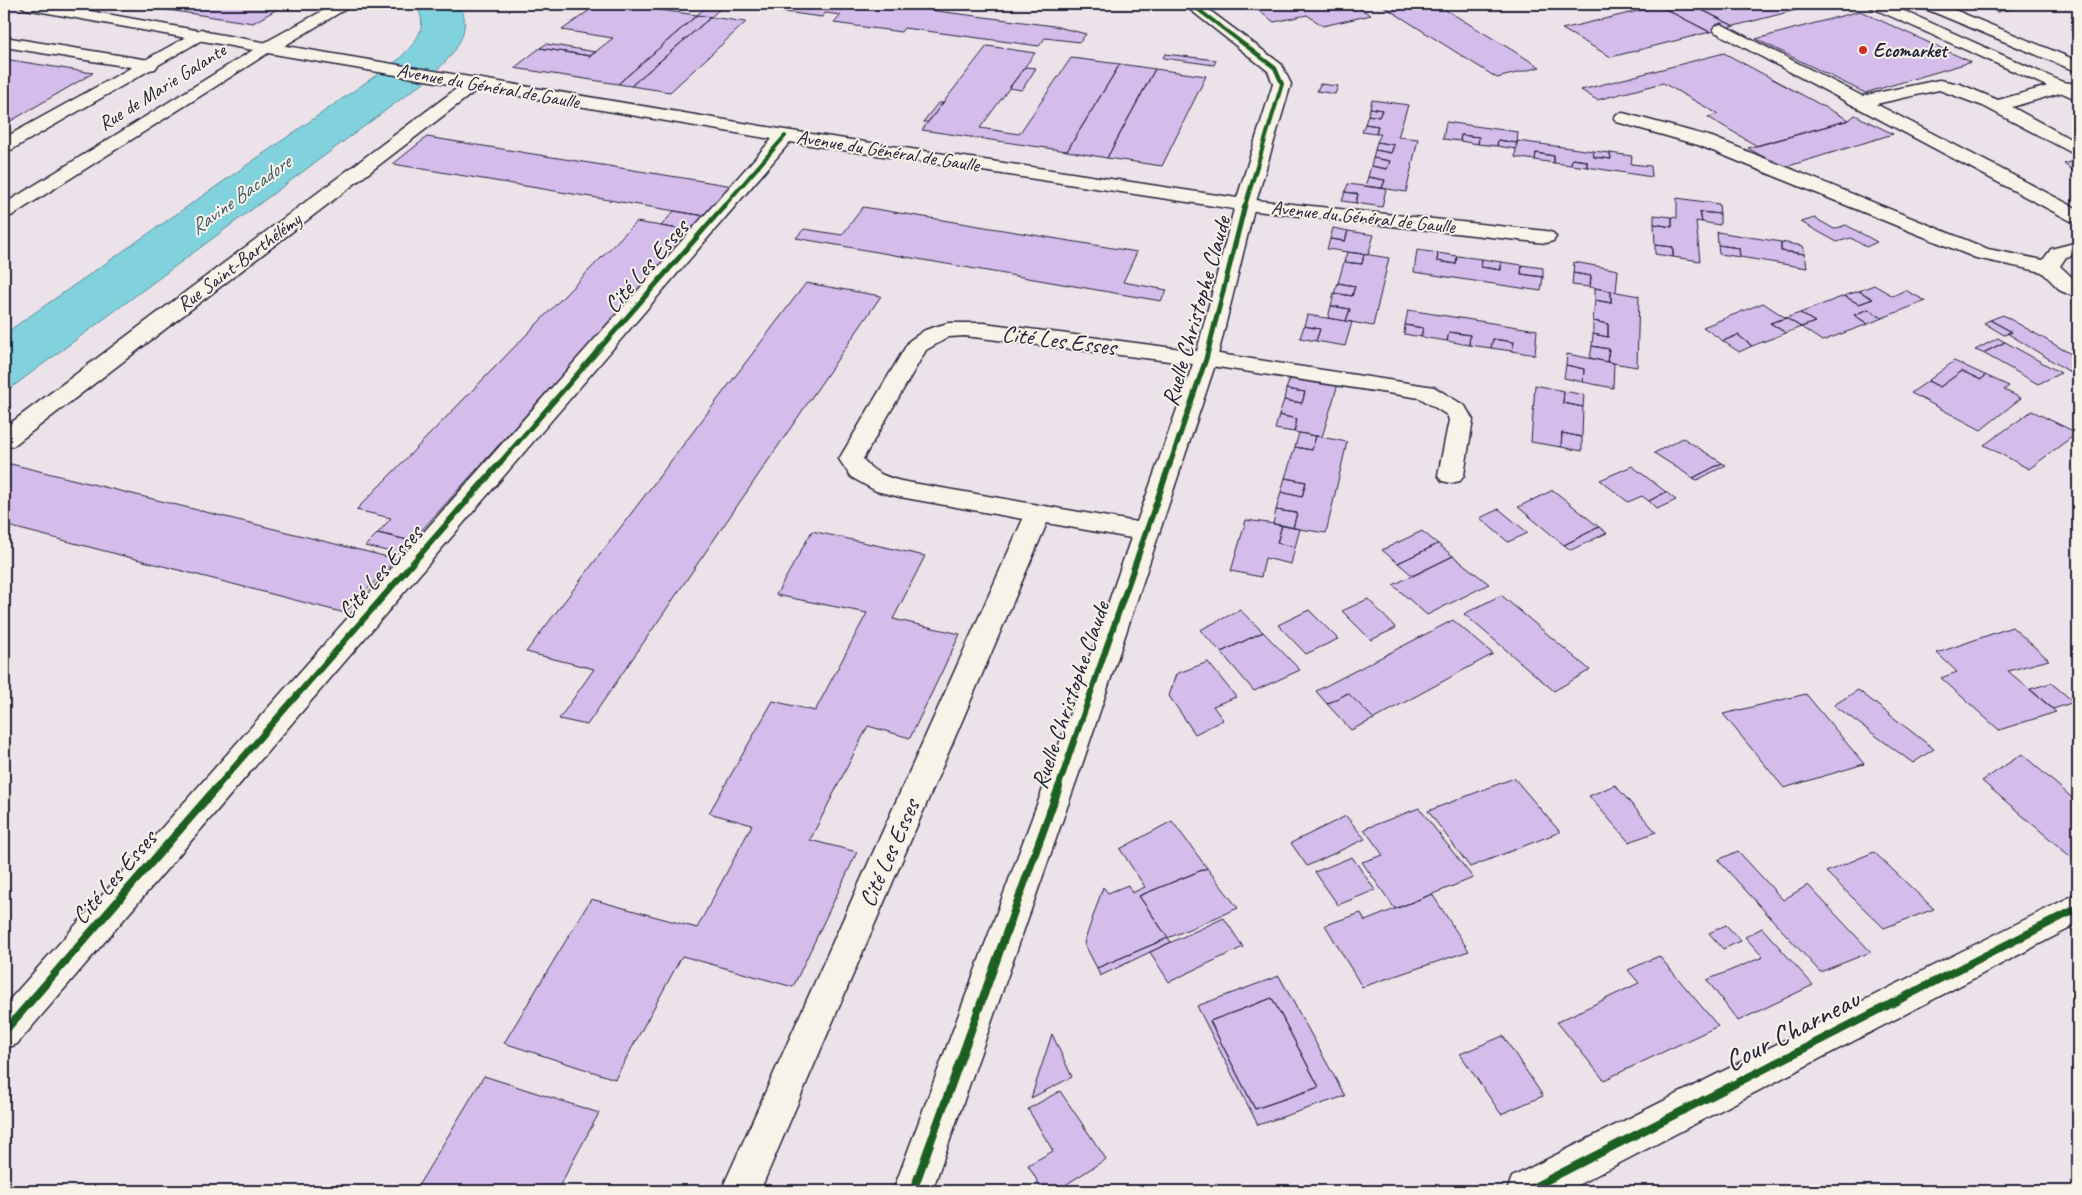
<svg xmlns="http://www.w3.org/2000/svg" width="2082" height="1195" font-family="Caveat,sans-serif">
	<rect width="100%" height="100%" fill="#ece2e9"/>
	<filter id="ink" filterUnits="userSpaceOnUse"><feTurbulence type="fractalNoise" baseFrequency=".02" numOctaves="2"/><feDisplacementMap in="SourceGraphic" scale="10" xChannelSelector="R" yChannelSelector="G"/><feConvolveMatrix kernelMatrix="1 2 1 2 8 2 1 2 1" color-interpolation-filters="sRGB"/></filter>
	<g filter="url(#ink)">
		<path fill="#81d2dc" stroke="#5b8c9c" d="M415,4H460C475,35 449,59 428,79L4,393V334L398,60C415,43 431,27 415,4Z"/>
		<path fill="#d4bceb" stroke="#22223b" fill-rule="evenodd" d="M154,4H286L253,23L148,7Z
			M598,4H615L697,15L618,84L514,68L540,48L590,56L613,38L562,30Z
			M709,4H725L711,17L697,15Z
			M725,4H907L925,6L921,9L1054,26L1086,34L1080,42L1045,38L1039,46L904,28L901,32L834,23L841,15L825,13L822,17Z
			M1249,4H1353L1371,15L1323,26L1307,15L1274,22Z
			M1380,4H1436L1540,67L1497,78Z
			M1667,4H1690L1734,26L1710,32L1659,6Z
			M1690,4H1795L1804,8L1734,26Z
			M1979,4H2021L2025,5L1997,12Z
			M1659,6L1710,32L1611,57L1562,29Z
			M1860,11L1971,62L1865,93L1756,39Z
			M697,15L711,17L631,86L618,84Z
			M711,17L746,22L670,92L631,86Z
			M546,44L596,52L590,56L540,48Z
			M987,46L1035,53L980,128L1019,134L1071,58L1120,64L1067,151L922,130Z
			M1724,53L1849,120L1757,146L1708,117L1718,114L1663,83L1597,100L1581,90Z
			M1165,54L1216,60L1214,65L1163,58Z
			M4,59L93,73L4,125Z
			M1120,64L1155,69L1107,158L1067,151Z
			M1025,67L1036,68L1022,90L1009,88Z
			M1155,69L1206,76L1162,166L1107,158Z
			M1320,84L1338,86L1335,94L1317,91Z
			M1372,100L1408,105L1398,137L1418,139L1406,192L1382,188L1385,180L1368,177L1371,166L1387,169L1390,161L1373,158L1375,150L1391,153L1394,145L1377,142L1381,134H1376L1378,126L1365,124L1368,115L1379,117L1382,110L1370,108Z
			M938,103H943L928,122H923Z
			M1370,108L1382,110L1379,117L1368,115Z
			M1855,115L1893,134L1782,168L1748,148L1849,120Z
			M1446,122L1518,132L1517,143L1498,140L1497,146L1478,144L1479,137L1461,135L1460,141L1443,139Z
			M1365,124L1378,126L1376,134L1362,132Z
			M1461,135L1479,137L1478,144L1460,141Z
			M427,137L733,186L705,216L393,164Z
			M1498,140L1517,143L1516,149L1497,146Z
			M1517,141L1593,151L1594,157L1611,159L1610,153L1632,156L1631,164L1651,166L1652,177L1587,167V161L1572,159L1571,165L1554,163V156L1536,153L1535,160L1515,157Z
			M1377,142L1394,145L1391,153L1375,150Z
			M1593,151L1610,153L1611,159L1594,157Z
			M1536,153L1554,156V163L1535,160Z
			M1373,158L1390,161L1387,169L1371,166Z
			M1572,159L1587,161V167L1571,165Z
			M2078,160V174L2064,164Z
			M1368,177L1385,180L1382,188L1365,186Z
			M1348,184L1386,189L1382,207L1356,203L1358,194L1345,192Z
			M1345,192L1358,194L1356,203L1342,201Z
			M1677,198L1719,204L1720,214L1700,212L1702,222L1696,221L1700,261L1673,257V247L1655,245L1654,224L1672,227V217L1677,218Z
			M863,207L1137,252L1123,282L1167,290L1161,301L796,238L804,229L842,235Z
			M674,211L705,216L692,231L661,226Z
			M1700,212L1720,214V225L1702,222Z
			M1654,215L1672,217V227L1654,224Z
			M1815,218L1834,229L1846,225L1877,242L1866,247L1851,238L1837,242L1801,222Z
			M636,222L692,231L412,541L378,533L391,518L356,510Z
			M1333,228L1348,231L1345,241L1330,239Z
			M1348,231L1374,235L1368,255L1327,249L1330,239L1345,241Z
			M1717,232L1781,242V251L1805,254L1807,268L1740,257L1739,248L1718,245Z
			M1781,242L1803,246L1805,254L1781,251Z
			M1655,245L1673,247V257L1655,254Z
			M1718,245L1739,248L1740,257L1719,254Z
			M1417,250L1438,253L1437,261L1456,264L1457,256L1482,259L1481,267L1501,270V262L1522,265L1521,274L1543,277L1541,291L1414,272Z
			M1347,252L1364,254L1362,264L1344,262Z
			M1438,253L1457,256L1456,264L1437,261Z
			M1364,254L1389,258L1373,326L1346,321L1350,309L1331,306L1334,293L1352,296L1355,286L1338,283L1344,262L1362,264Z
			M1482,259L1501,262V270L1481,267Z
			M1574,262L1618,270L1616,292L1590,287L1591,276L1573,273Z
			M1522,265L1543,268V277L1521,274Z
			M1573,273L1591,276L1590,287L1572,285Z
			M806,283L881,296L587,725L559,719L594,669L526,652Z
			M1338,283L1355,286L1352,296L1334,293Z
			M1874,285L1893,296L1905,290L1926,301L1882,318L1868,309L1854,315L1868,324L1822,341L1801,327L1815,322L1800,313L1844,296L1859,304L1873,299L1859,291Z
			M1595,288L1611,291V303L1595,300Z
			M1611,291L1639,296L1637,367L1607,362L1609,349L1592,346L1593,334L1608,337V324L1593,321L1595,300L1611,303Z
			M1859,291L1873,299L1859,304L1844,296Z
			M1763,303L1786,318L1770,323L1786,333L1752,346L1738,335L1723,341L1703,327Z
			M1331,306L1350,309L1346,321L1328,318Z
			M1868,309L1882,318L1868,324L1854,315Z
			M1408,310L1537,330L1535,355L1512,351L1514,342L1493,339L1491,348L1469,345L1470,335L1449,332L1447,341L1421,337L1423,328L1405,325Z
			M1800,313L1815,322L1801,327L1786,318Z
			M1307,315L1352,322L1345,346L1316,341L1320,329L1304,326Z
			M2003,315L2078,358V377L2007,333L2012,332L1990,320Z
			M1786,318L1801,327L1786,333L1770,323Z
			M1990,320L2012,332L2004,335L1984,323Z
			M1593,321L1608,324V337L1593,334Z
			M1405,325L1423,328L1421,337L1404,334Z
			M1304,326L1320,329L1316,341L1300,338Z
			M1449,332L1470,335L1469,345L1447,341Z
			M1738,335L1752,346L1739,352L1723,341Z
			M1998,338L2005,342L1983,353L1975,350Z
			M1493,339L1514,342L1512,351L1491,348Z
			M2005,342L2061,373L2038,384L1983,353Z
			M1592,346L1609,349L1607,362L1590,358Z
			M1567,354L1614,363L1613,388L1583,382L1584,369L1566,365Z
			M1954,361L1985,375L1981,380L1962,371L1940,387L1928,381Z
			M1566,365L1584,369L1583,382L1564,378Z
			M1962,371L1981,380L1985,375L2009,386L2004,390L2021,398L1981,430L1911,393L1928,381L1940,387Z
			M1291,376L1338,384L1322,437L1294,432L1297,419L1279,415L1284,400L1302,403L1305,392L1286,389Z
			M1535,385L1564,391L1563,403L1583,407L1582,437L1562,433L1561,447L1531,442Z
			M1286,389L1305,392L1302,403L1284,400Z
			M1564,391L1584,395L1583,407L1563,403Z
			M2032,411L2077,433L2029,469L1984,445Z
			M1279,415L1297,419L1294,432L1275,429Z
			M1299,433L1316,436L1312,450L1295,447Z
			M1562,433L1582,437V451L1561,447Z
			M1316,436L1347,442L1326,533L1293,528L1297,513L1276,510L1281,492L1302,497L1306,482L1285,478L1295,447L1312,450Z
			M1683,438L1722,463L1693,478L1654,453Z
			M1722,463L1726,465L1697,480L1693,478Z
			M11,464L396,559L345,613L4,525V469Z
			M1632,466L1666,492L1649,501L1642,496L1628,502L1600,480Z
			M1285,478L1306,482L1302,497L1281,492Z
			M1553,490L1599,527L1564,545L1518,507Z
			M1666,492L1676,500L1657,509L1649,501Z
			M1499,509L1528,533L1508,542L1480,518Z
			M1276,510L1297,513L1293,528L1273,524Z
			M1246,520L1282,525L1277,543L1295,547L1291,564L1265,558L1261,577L1231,571Z
			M1282,525L1300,529L1295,547L1277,543Z
			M1599,527L1607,533L1571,550L1564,545Z
			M812,531L925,556L893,619L960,634L910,738L868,726L810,840L857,852L793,987L682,956L615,1079L504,1043L591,899L697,928L752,825L709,813L773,701L815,711L867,613L776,595Z
			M1422,531L1438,544L1398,563L1382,550Z
			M378,533L412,541L400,554L365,546Z
			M1438,544L1453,556L1413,576L1398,563Z
			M1453,556L1489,584L1427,615L1393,585Z
			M1501,595L1590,670L1554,691L1464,614Z
			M1368,599L1396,628L1371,640L1342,611Z
			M1240,610L1263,632L1221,652L1200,630Z
			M1309,610L1338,639L1306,654L1278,625Z
			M1453,620L1493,654L1374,719L1348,693L1327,704L1316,691Z
			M2012,627L2049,660L2008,671L2056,712L1999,730L1941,678L1957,672L1937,653Z
			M1263,632L1300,670L1254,691L1221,652Z
			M1208,662L1236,697L1213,706L1223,720L1195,734L1169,696L1176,674Z
			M2051,683L2074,702L2053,709L2030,689Z
			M1858,690L1934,749L1913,763L1834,705Z
			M1348,693L1374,719L1351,730L1327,704Z
			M1806,694L1864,764L1784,788L1723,714Z
			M2022,754L2078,803V863L1982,781Z
			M1514,778L1560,832L1470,867L1428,811Z
			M1615,785L1656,832L1629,842L1589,796Z
			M1419,808L1473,878L1395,909L1362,862L1383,855L1364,829Z
			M1346,816L1365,839L1307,866L1291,843Z
			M1172,821L1207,868L1139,896L1168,938L1097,968L1084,943L1103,887L1108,893L1128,885L1132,893L1145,887L1120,849Z
			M1738,851L1783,900L1808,885L1871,952L1820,972L1718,860Z
			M1874,852L1934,909L1884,928L1826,872Z
			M1352,857L1375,890L1338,905L1315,872Z
			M1207,868L1238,908L1168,938L1139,896Z
			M1432,894L1469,951L1362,987L1325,925L1361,913L1365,921Z
			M1224,918L1243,947L1169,982L1150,952Z
			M1726,925L1741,941L1723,949L1709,933Z
			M1762,928L1813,985L1738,1021L1707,980L1763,957L1745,937Z
			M1168,938L1171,942L1100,976L1097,968Z
			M1659,956L1718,1026L1604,1080L1557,1022L1639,983L1628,970Z
			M1279,976L1345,1096L1258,1125L1197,1006ZM1272,998L1319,1087L1255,1109L1210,1021Z
			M1272,998L1319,1087L1255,1109L1210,1021Z
			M1052,1034L1072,1077L1031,1098Z
			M1503,1036L1543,1096L1501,1114L1460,1054Z
			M484,1076L599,1113L557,1191H415Z
			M1060,1091L1106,1159L1056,1191H1043L1028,1165L1053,1151L1028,1109Z"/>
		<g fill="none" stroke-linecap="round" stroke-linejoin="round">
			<g stroke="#22223b" stroke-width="3">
				<path id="service" d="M1721,24L1862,96L1939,80L1960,84L1998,100L2062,82L2078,84V94L2063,92L2012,107L2078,143V156L1983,106L1939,90L1876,104L2078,209V223L2071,221L1715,32L1713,29L1715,26Z
					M4,37L149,60L155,61L158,65L155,69L149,70L4,47Z
					M1623,113L1712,137L1988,249L2043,260L2051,249L2078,242V254L2066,257L2060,266L2078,283V298L2061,291L2042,272L1976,258L1698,145L1617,122L1614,118L1617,114Z
					M1245,199L1546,231L1553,233L1556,237L1553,241L1546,243L1238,209L1235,205L1238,201Z
					M1206,352L1434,387L1465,406L1473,420L1464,475L1460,481L1451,483L1442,481L1438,475L1449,420L1447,415L1420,398L1198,364L1195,359L1198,354Z"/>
			</g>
			<g stroke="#22223b" stroke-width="3">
				<path id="minor" d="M1183,4H1201L1281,64L1291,84L1255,205L1217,359L1084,759L932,1191H893L1054,759L1131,538L1047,523L760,1191H721L1023,519L900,497L876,491L851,477L839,459L909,341L925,330L948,323H984L1197,351L1234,209L790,142L17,1044L4,1049V1006L772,139L478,89L13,446L4,448V428L460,86L268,53L262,52L260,48L262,44L268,43L785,130L1237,198L1273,84L1268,71ZM965,336L1193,364L1137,522L901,481C886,477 872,472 863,459L926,350L949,337Z
					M201,29L207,31L209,34L207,37L11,150L4,152V138Z
					M2078,893V924L1566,1191H1507L1512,1177Z"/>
			</g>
			<g stroke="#22223b" stroke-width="3">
				<path id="tertiary" d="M335,4H354L274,52H262L260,48L262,44Z"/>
			</g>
			<g stroke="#22223b" stroke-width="3">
				<path id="secondary" d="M18,4H51L268,43L274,44L276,48L11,216L4,218V204L253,50L26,9Z"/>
			</g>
			<g stroke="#22223b" stroke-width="3">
				<path id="primary" d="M1868,4H1889L2078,89V100L1870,7Z
					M1919,4H1940L2078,61V72L1921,7Z"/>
			</g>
			<use href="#service" fill="#f7f3e8" fill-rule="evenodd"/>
			<use href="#minor" fill="#f7f3e8" fill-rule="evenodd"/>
			<use href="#tertiary" fill="#f7f3e8" fill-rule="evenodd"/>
			<use href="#secondary" fill="#f7f3e8" fill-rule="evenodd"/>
			<use href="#primary" fill="#f7f3e8" fill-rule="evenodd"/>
			<g stroke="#f7f3e8" stroke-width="5.5">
				<path id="cycleway-far3" d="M1191,4L1275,68L1282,84L1245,206
					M724,206L785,136"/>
			</g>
			<g stroke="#f7f3e8" stroke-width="8">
				<path id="cycleway-far2" d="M499,464L725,205
					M1170,464L1206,359L1245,205"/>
			</g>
			<g stroke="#f7f3e8" stroke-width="9">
				<path id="cycleway-far1" d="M216,788L500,463
					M1058,788L1170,463"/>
			</g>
			<g stroke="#f7f3e8" stroke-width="11">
				<path id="cycleway" d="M4,1032L217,787
					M913,1191L1059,787
					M1526,1191L2078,908"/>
			</g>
			<use href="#cycleway-far3" stroke="#1b5e20" stroke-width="4"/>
			<use href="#cycleway-far2" stroke="#1b5e20" stroke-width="5"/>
			<use href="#cycleway-far1" stroke="#1b5e20" stroke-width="6"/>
			<use href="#cycleway" stroke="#1b5e20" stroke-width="8"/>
		</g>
	</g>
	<circle fill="#c8321e" stroke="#f7f3e8" stroke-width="2" cx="1863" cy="50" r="5"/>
	<g text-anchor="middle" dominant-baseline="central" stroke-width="4" stroke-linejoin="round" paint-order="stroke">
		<g font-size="20" font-weight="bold" fill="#22223b" stroke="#f7f3e8" text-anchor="start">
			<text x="1873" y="50">Ecomarket</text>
		</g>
		<g font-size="20" fill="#22223b" stroke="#f7f3e8">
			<text transform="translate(488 86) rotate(10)">Avenue du Général de Gaulle</text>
			<text transform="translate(162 87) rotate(-32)">Rue de Marie Galante</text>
			<text transform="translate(888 151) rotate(9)">Avenue du Général de Gaulle</text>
			<text transform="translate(1363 217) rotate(6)">Avenue du Général de Gaulle</text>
			<text transform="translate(239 262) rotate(-37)">Rue Saint-Barthélémy</text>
		</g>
		<g font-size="21" font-style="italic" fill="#3e576b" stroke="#f7f3e8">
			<text transform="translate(240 195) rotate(-36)">Ravine Bacadore</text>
		</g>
		<g font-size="24" fill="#22223b" stroke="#f7f3e8">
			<text transform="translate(646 266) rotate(-49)">Cité Les Esses</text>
			<text transform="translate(1196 311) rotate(-74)">Ruelle Christophe Claude</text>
			<text transform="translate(1059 340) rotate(7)">Cité Les Esses</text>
			<text transform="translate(380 572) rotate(-49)">Cité Les Esses</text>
			<text transform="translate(1070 695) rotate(-71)">Ruelle Christophe Claude</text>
			<text transform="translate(889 853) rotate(-66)">Cité Les Esses</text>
			<text transform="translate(114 877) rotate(-49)">Cité Les Esses</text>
		</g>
		<g font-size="29" fill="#22223b" stroke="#f7f3e8">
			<text transform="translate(1792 1030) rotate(-27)">Cour Charneau</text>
		</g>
	</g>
	<rect width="2082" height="1195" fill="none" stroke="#f7f3e8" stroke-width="20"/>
	<rect x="10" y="10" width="2062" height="1175" fill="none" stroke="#22223b" stroke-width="2" filter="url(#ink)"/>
</svg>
